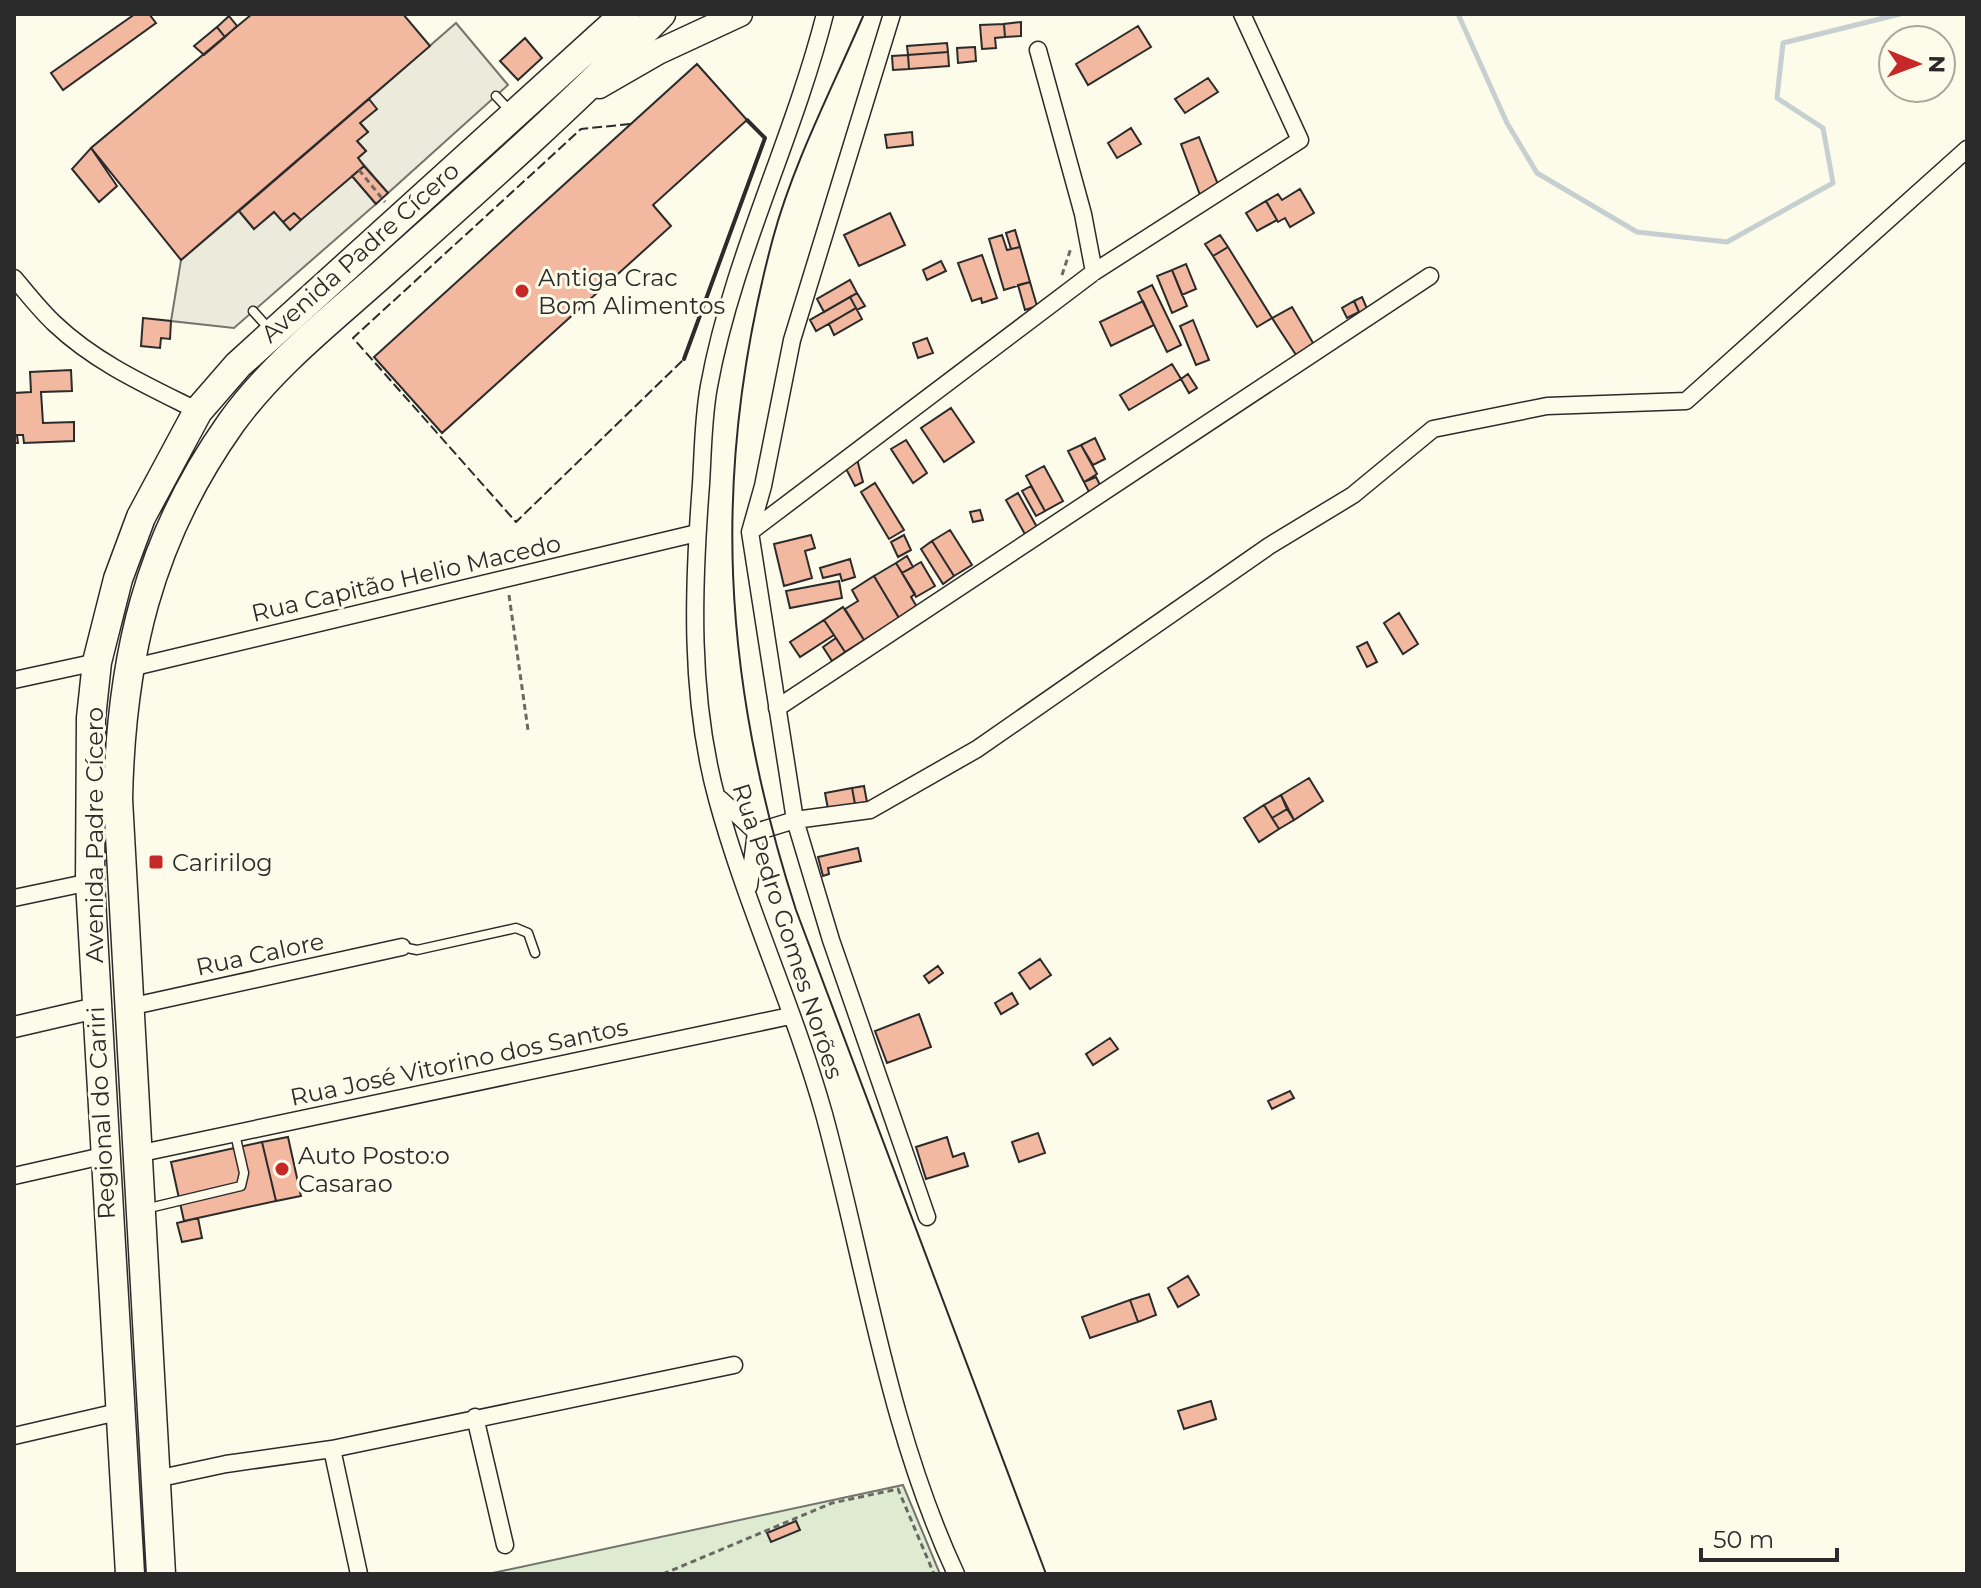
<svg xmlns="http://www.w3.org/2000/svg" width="1981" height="1588" font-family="Montserrat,sans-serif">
	<rect width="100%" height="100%" fill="#fdfbea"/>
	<path fill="#deebd1" stroke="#74746e" stroke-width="2" d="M903,1485L940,1574H488Z"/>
	<path fill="#eceadb" stroke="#74746e" stroke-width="2" d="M456,23L508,85L388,193L358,158L366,151L357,141L368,132L360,123L376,109L369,99Z
		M352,176L376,204L234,328L171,321L181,260L239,211L254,229L274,212Z"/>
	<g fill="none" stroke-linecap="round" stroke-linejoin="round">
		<path stroke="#c7d0d0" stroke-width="5" d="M1458,14L1507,123L1537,173L1637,232L1727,242L1833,183L1823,128L1777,98L1783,43L1900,14"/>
	</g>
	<path fill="#f2b8a0" stroke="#2b2b2b" stroke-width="2" d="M135,14H149L156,23L63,90L51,73Z
		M252,14H403L430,46L181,260L91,148Z
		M229,16L237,26L225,37L217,27Z
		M1021,22V36L1005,37L1004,24Z
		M1004,24L1005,37L995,38L996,48L982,49L980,25Z
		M1138,26L1151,47L1088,85L1076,64Z
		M217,27L225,37L204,55L194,46Z
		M525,38L542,58L518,80L500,61Z
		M947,43L948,52L908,55L907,46Z
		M975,47L976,61L958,63L957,48Z
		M948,52L949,66L909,69L908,55Z
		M908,55L909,69L893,70L892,56Z
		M697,64L747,120L653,205L671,226L442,433L374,357Z
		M1208,78L1218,92L1185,113L1175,99Z
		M369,99L377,109L360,123L368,132L357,141L366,151L358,158L364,166L301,220L294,213L283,222L274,212L254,229L239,211Z
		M1131,128L1141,144L1117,158L1108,143Z
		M912,132L913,145L887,148L885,135Z
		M1199,137L1219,187L1200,195L1181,144Z
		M91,148L117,186L99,202L72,169Z
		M364,166L388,193L376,204L352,176Z
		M1300,189L1314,213L1290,227L1285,218L1278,222L1266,201L1278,194L1282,200Z
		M1266,201L1277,220L1257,231L1246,213Z
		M294,213L301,220L290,230L283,222Z
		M890,213L905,245L859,266L844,235Z
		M1015,230L1020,247L1011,249L1006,233Z
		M1002,235L1007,250L1020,247L1030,282L1004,290L989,239Z
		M1220,235L1228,247L1213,256L1205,244Z
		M1228,247L1272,318L1257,327L1213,256Z
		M982,255L997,298L982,303L981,298L972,301L958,263Z
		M941,261L946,271L927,280L923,270Z
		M1186,264L1196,289L1182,295L1172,270Z
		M1172,270L1187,306L1172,313L1157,276Z
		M850,280L857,293L824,312L817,299Z
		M1030,282L1037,306L1025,310L1018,285Z
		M1152,285L1181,345L1167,352L1138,292Z
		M857,293L865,306L857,310L850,297Z
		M850,297L856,308L816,331L810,320Z
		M1362,297L1368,311L1360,314L1354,301Z
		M1143,301L1154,325L1111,346L1100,322Z
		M1354,301L1359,312L1347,318L1342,308Z
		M1292,307L1316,348L1298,358L1272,318Z
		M856,308L862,319L834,335L829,324Z
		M143,318L171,321L170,339L161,338L160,348L141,346Z
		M1193,320L1209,360L1196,365L1180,326Z
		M927,338L933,353L918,358L913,343Z
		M1172,364L1181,379L1129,410L1120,395Z
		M71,370L72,391L41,392L43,423L74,422V441L24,443L23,435H17L18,443H14V393L31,392L30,372Z
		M1188,374L1197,388L1189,393L1181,379Z
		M951,408L974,442L944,462L921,428Z
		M1095,438L1105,459L1093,465L1081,445Z
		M906,440L927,473L913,483L891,449Z
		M1081,445L1097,474L1084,482L1068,451Z
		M857,459L863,482L855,486L844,465Z
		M1044,466L1063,501L1045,511L1026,476Z
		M1096,477L1102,489L1090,494L1084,482Z
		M875,483L904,530L889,539L861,492Z
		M1031,486L1045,511L1036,516L1022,491Z
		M1018,493L1038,529L1026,536L1006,500Z
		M980,510L983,520L973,522L970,512Z
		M950,530L972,565L954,576L932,541Z
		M811,535L815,548L805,551L812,578L784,586L774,544Z
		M904,535L911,550L898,557L891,542Z
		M932,541L954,576L943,584L921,549Z
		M907,556L913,567L902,573L896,563Z
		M850,559L855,577L842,581L840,574L823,578L820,568Z
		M921,562L935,586L916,597L902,573Z
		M896,563L915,594L911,597L917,607L899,618L874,576Z
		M874,576L899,618L864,640L845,609L858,601L852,590Z
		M839,581L842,598L790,608L786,591Z
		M843,607L864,640L845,652L824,620Z
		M1399,613L1418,644L1403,654L1384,623Z
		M824,620L834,635L800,657L790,642Z
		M836,638L845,652L832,661L823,647Z
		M1367,642L1377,662L1367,667L1357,647Z
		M1309,778L1323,801L1294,820L1281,795Z
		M864,786L867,802L855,804L852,788Z
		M852,788L855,804L828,809L825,793Z
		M1281,795L1287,809L1272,818L1264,805Z
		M1264,805L1279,829L1259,842L1244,818Z
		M1287,809L1294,820L1279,829L1272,818Z
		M858,848L861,861L828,868L829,874L823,876L818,857Z
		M1040,959L1051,975L1030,989L1019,973Z
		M938,966L943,973L929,983L924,976Z
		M1012,993L1018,1004L1001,1014L995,1003Z
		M919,1014L931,1047L887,1063L875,1031Z
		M1110,1038L1118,1049L1093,1065L1086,1054Z
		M1290,1091L1294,1098L1272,1109L1268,1101Z
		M1038,1133L1045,1153L1019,1162L1012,1142Z
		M288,1137L301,1196L276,1201L262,1142Z
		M947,1137L953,1157L964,1153L968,1166L926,1179L916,1147Z
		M262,1142L276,1201L184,1221L171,1162Z
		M198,1218L202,1238L182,1242L177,1223Z
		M1188,1276L1199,1295L1178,1307L1168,1288Z
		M1149,1294L1156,1315L1138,1322L1130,1300Z
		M1130,1300L1138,1322L1090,1338L1082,1317Z
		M1211,1401L1216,1419L1184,1429L1178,1411Z
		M796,1521L800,1530L771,1542L767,1533Z"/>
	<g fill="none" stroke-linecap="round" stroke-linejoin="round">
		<g stroke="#2b2b2b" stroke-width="11">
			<path id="service" d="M496,96L512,113
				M253,311L271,331
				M402,947L417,950L516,928L528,933L535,953
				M145,1209L241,1186L244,1173L235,1134"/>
		</g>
		<g stroke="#2b2b2b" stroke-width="19">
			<path id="minor" d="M825,14C793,140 732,259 709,386C703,418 703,452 701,484C693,588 689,696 717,799C746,906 794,1007 824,1114C866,1268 888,1428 956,1574
				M892,14L792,340L763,486L750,532L795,820L831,940L927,1217
				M1038,50L1083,214L1094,272
				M14,278C27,293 40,310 55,324C96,363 148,386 198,411
				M750,532L1094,272L1300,140L1242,14
				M126,669L697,533
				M14,680L97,662
				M777,708L1430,276
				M720,799L756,832L795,820L870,810L977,749L1269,546L1353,495L1433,429L1547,406L1686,401L1967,149
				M749,886L756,832
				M14,898L90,882
				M129,1007L402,947
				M137,1154L790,1016
				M14,1176L107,1155
				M475,1417L505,1545
				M14,1436L122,1411
				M332,1449L359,1574
				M156,1479L226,1464L332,1449L734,1365"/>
		</g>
		<g stroke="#2b2b2b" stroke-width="23">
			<path id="tertiary" d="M14,1027L96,1008"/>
		</g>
		<g stroke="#2b2b2b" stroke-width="27">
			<path id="secondary" d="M599,86L658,52L740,14"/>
		</g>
		<g stroke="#2b2b2b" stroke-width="31">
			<path id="trunk" d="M130,1574L90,882L91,718L97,662L118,579L141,517L198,411L238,365L625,14
				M161,1574L118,799C121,658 148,540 231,423C274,363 337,315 391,266C483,184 575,102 661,14"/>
		</g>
		<path stroke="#6a6964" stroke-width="3" stroke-dasharray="6 4" stroke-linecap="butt" d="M359,170L385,202
			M1062,275L1071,248
			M509,595L528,730
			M663,1574L832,1503L898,1489L934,1574"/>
		<use href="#service" stroke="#fdfbea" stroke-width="8"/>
		<use href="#minor" stroke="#fdfbea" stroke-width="16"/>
		<use href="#tertiary" stroke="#fdfbea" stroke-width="20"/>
		<use href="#secondary" stroke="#fdfbea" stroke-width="24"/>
		<use href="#trunk" stroke="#fdfbea" stroke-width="28"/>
		<path stroke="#2b2b2b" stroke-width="2" d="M864,14C833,87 794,161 773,238C710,473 722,681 796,910L1046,1574"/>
		<path stroke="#2b2b2b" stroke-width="2" stroke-dasharray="10 4" stroke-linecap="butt" d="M630,124L581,129L353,338L516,522L684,359"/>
		<path stroke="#2b2b2b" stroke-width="4" d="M684,359L765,138L747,120"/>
	</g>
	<g fill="#c62828" stroke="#fdfbea" stroke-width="3">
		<circle cx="522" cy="291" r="8"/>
		<rect x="148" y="854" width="16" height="16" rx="4"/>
		<circle cx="282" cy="1169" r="8"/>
	</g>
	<g text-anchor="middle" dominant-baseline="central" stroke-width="6" stroke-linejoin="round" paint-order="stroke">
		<g font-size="24" fill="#2b2b2b" stroke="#fdfbea">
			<text transform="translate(360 252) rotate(-42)">Avenida Padre Cícero</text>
			<text transform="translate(406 578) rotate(-13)">Rua Capitão Helio Macedo</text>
			<text transform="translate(94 835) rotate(-90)">Avenida Padre Cícero</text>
			<text transform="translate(788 931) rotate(72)">Rua Pedro Gomes Norões</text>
			<text transform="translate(260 954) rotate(-12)">Rua Calore</text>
			<text transform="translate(459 1062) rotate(-12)">Rua José Vitorino dos Santos</text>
			<text transform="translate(101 1113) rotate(-93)">Regional do Cariri</text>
		</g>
		<g font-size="24" fill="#2b2b2b" stroke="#fdfbea" text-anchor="start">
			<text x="538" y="277">Antiga Crac<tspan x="538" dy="28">Bom Alimentos</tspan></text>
			<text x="172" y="862">Caririlog</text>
			<text x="298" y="1155">Auto Posto:o<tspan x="298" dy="28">Casarao</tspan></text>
		</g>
	</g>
	<rect width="1981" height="1588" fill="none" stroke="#2b2b2b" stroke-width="32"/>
	<g transform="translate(1917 64) rotate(91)"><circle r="38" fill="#fdfbea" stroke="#a9a89e" stroke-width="2"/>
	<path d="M0-6L14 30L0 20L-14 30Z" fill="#c62828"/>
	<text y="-12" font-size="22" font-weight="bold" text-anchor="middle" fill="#2b2b2b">N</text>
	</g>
	<path d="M1701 1548v12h136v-12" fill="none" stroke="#2b2b2b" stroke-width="4"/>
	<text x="1713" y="1548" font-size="24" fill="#2b2b2b" stroke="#fdfbea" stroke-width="6" paint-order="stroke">50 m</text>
</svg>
